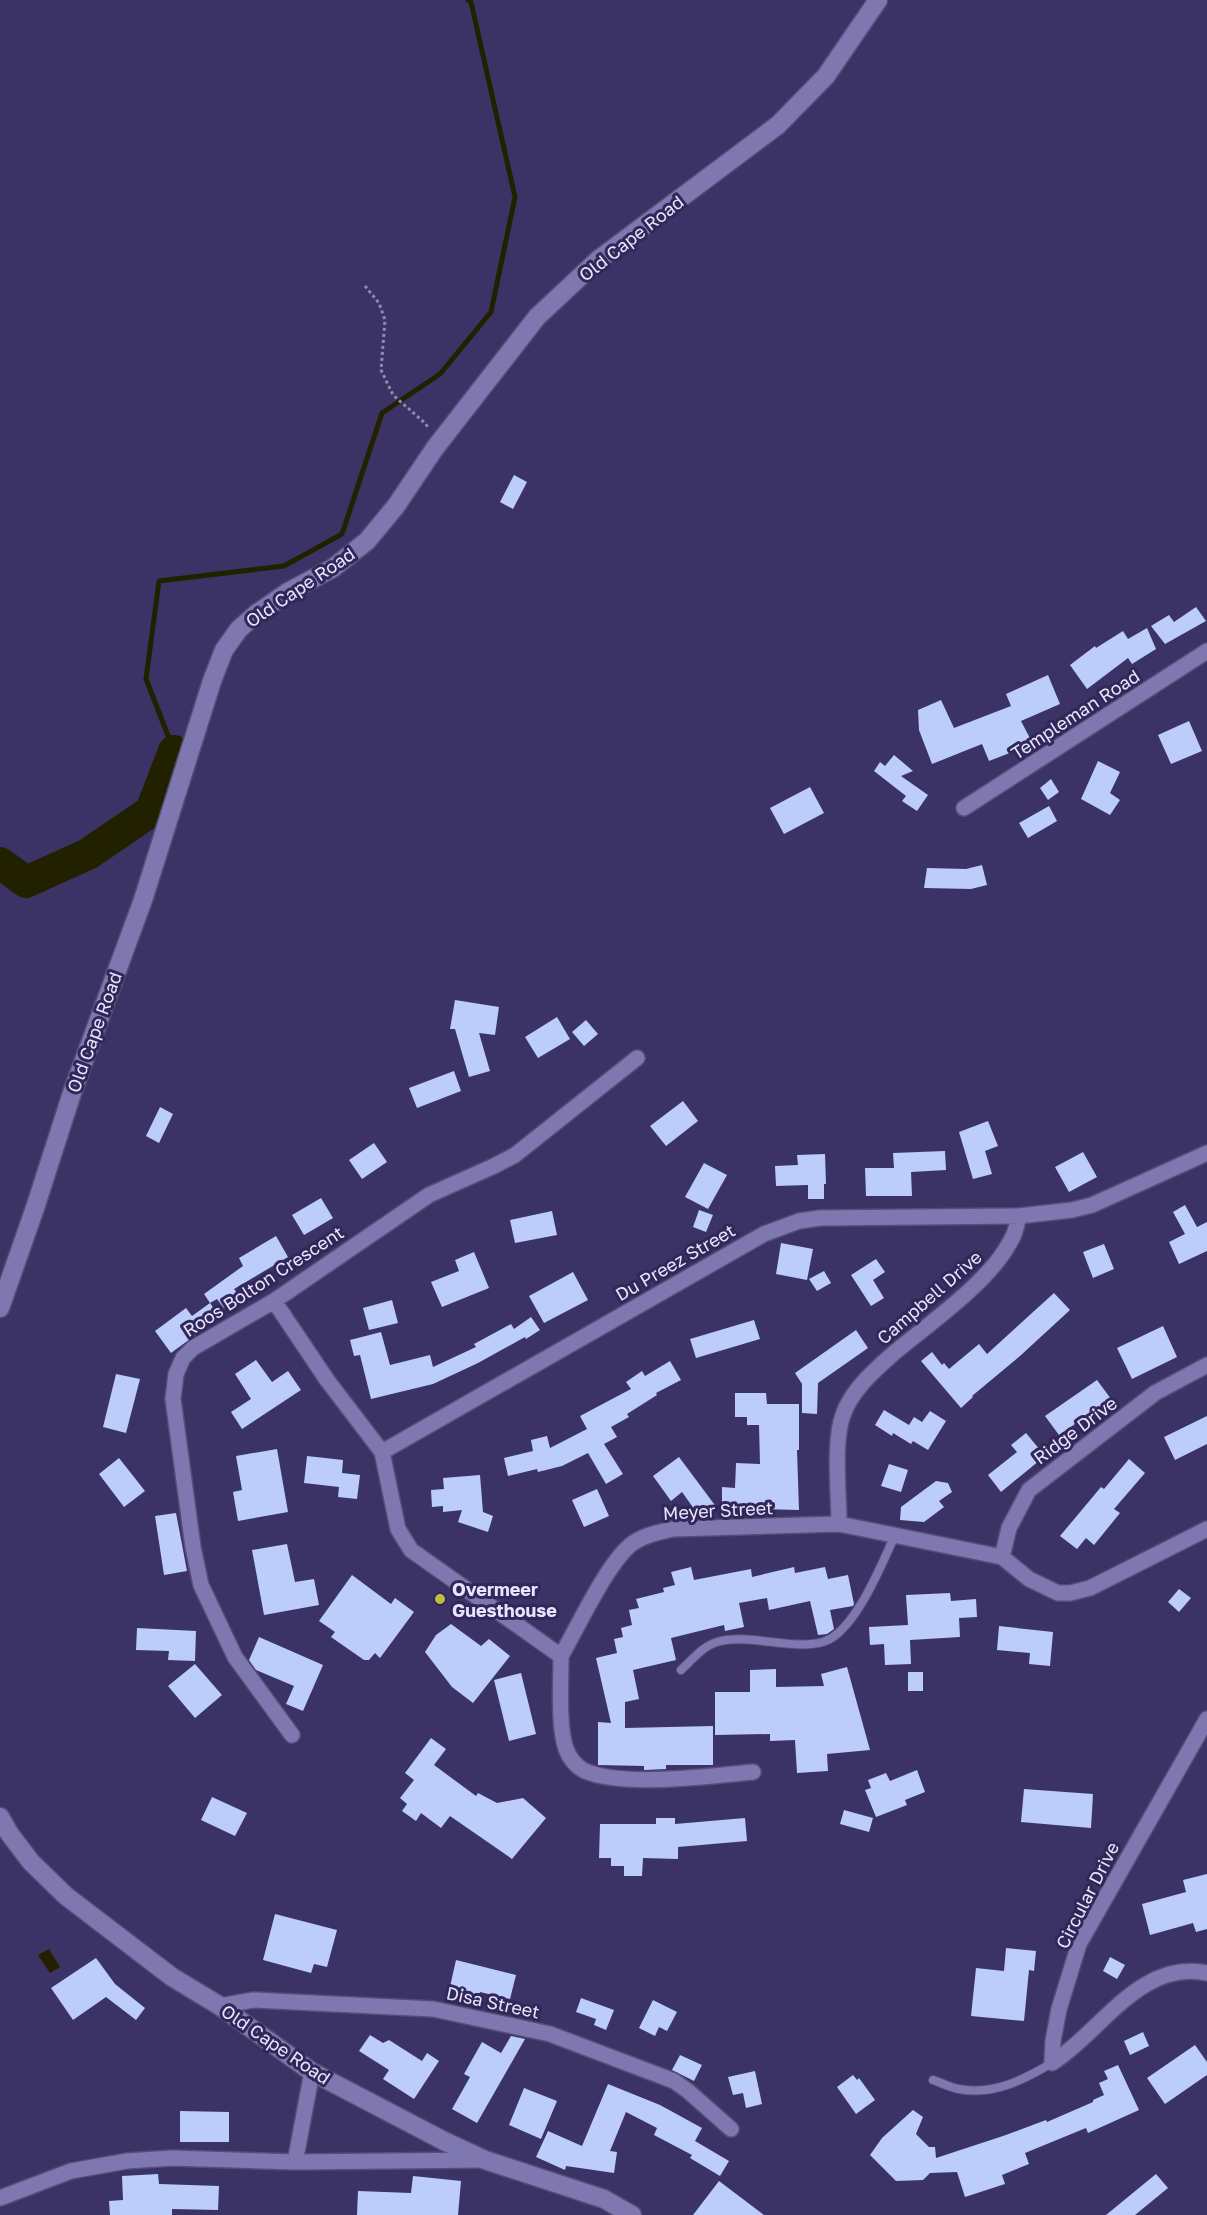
<svg xmlns="http://www.w3.org/2000/svg" width="1207" height="2215" font-family="'Golos Text',sans-serif">
	<rect width="100%" height="100%" fill="#3b3365"/>
	<path fill="#212100" d="M49,1949L60,1967L50,1973L38,1955Z"/>
	<g fill="none" stroke-linecap="round" stroke-linejoin="round">
		<path stroke="#212100" stroke-width="5" d="M174,751L146,679L159,581L284,566L342,534L382,413L440,374L491,312L515,197L471,2L468,0"/>
		<path stroke="#212100" stroke-width="32" d="M0,863L26,882L88,854L151,811L174,751"/>
	</g>
	<path fill="#bccdfb" d="M514,475L527,482L513,509L500,502Z
		M1196,607L1206,621L1165,644L1151,626L1169,615L1174,622Z
		M1147,628L1156,649L1132,664L1128,658L1087,689L1070,665L1095,646L1096,648L1123,631L1128,639Z
		M1048,675L1060,704L1021,721L1033,744L989,761L982,744L932,764L919,730L918,710L941,700L954,728L1011,706L1006,694Z
		M1189,721L1202,751L1171,764L1158,735Z
		M894,755L913,771L901,776L928,795L917,811L902,801L906,796L874,771L880,762L885,766Z
		M1098,761L1120,772L1110,793L1120,800L1110,815L1081,799Z
		M1051,779L1059,792L1048,800L1040,788Z
		M810,787L824,813L784,834L770,808Z
		M1049,806L1057,821L1028,838L1019,823Z
		M982,865L987,885L971,889L924,888L927,868L966,869Z
		M455,1000L499,1007L495,1035L479,1033L490,1071L469,1077L455,1029H450Z
		M557,1017L570,1039L538,1058L525,1037Z
		M586,1020L598,1034L584,1046L572,1032Z
		M454,1071L461,1091L417,1108L409,1088Z
		M683,1101L698,1121L666,1146L650,1126Z
		M160,1107L173,1114L159,1143L146,1136Z
		M988,1121L998,1146L985,1151L992,1174L973,1179L959,1132Z
		M374,1143L387,1162L362,1179L349,1160Z
		M945,1151L946,1170L911,1172L912,1196H866L865,1168H894L893,1153Z
		M1083,1152L1097,1177L1069,1192L1055,1167Z
		M825,1154L826,1184H824V1199H808V1185L776,1186L775,1166L798,1165L797,1155Z
		M704,1163L727,1175L708,1209L685,1197Z
		M321,1198L333,1218L304,1235L292,1215Z
		M1185,1205L1197,1227L1207,1222V1251L1179,1264L1169,1242L1185,1234L1173,1212Z
		M699,1210L713,1215L706,1232L693,1227Z
		M552,1211L557,1235L515,1243L510,1220Z
		M276,1236L288,1257L234,1289L240,1297L224,1308L217,1299L210,1303L204,1294L243,1266L239,1258Z
		M781,1243L813,1249L807,1280L776,1274Z
		M1104,1244L1114,1269L1093,1278L1083,1252Z
		M474,1252L489,1288L442,1307L431,1282L459,1271L455,1260Z
		M876,1259L885,1272L873,1280L884,1298L871,1306L851,1275Z
		M824,1271L831,1283L817,1291L809,1279Z
		M573,1272L588,1300L544,1323L529,1296Z
		M1054,1293L1070,1310L1020,1356L972,1396L973,1397L961,1408L921,1361L932,1352L942,1365L944,1363L949,1369L979,1344L987,1354Z
		M392,1300L398,1323L369,1330L363,1308Z
		M210,1303L220,1317L171,1353L155,1331L186,1308L192,1316Z
		M531,1317L540,1330L526,1339L525,1337L478,1363L433,1384L371,1399L360,1355L354,1356L350,1340L381,1332L390,1365L430,1355L433,1367L476,1347L474,1344L511,1324L514,1329Z
		M754,1320L760,1339L696,1358L690,1339Z
		M1163,1326L1177,1357L1132,1379L1117,1348Z
		M856,1330L868,1348L818,1383L817,1414L802,1413V1384L795,1373Z
		M256,1360L272,1382L288,1371L301,1390L242,1429L231,1412L251,1399L235,1374Z
		M670,1361L681,1380L656,1393L657,1395L627,1414L629,1417L611,1427L617,1437L604,1444L623,1474L606,1484L588,1453L562,1466L538,1472L537,1469L508,1476L504,1458L533,1451L531,1440L547,1436L550,1448L587,1429L580,1416L631,1389L626,1382L642,1371L645,1376Z
		M116,1374L140,1379L126,1433L103,1427Z
		M1097,1380L1111,1399L1059,1435L1045,1416Z
		M735,1393H766L767,1404H799V1450H797L799,1510L722,1508V1487L735,1488L736,1463L760,1464L759,1425H747V1417H735Z
		M884,1410L909,1425L914,1417L922,1422L930,1411L946,1421L928,1450L913,1441L911,1444L893,1433L892,1436L875,1425Z
		M1207,1416V1444L1175,1460L1164,1437Z
		M1026,1433L1045,1456L1001,1492L988,1475L1017,1452L1011,1445Z
		M277,1449L288,1512L238,1521L233,1492L242,1490L236,1456Z
		M307,1456L343,1460L342,1473L360,1475L357,1499L338,1497L339,1487L304,1483Z
		M679,1457L717,1508L705,1507L697,1513L682,1492L671,1501L653,1476Z
		M119,1458L145,1491L124,1507L99,1474Z
		M1129,1459L1145,1473L1114,1509L1120,1513L1094,1545L1086,1538L1077,1549L1060,1536L1101,1487L1104,1489Z
		M889,1464L908,1470L901,1492L881,1486Z
		M480,1475L483,1512L493,1516L488,1532L458,1522L462,1510L443,1512V1506L432,1507L431,1490L444,1489L443,1478Z
		M936,1481L948,1483L952,1492L939,1501L944,1507L924,1522L900,1520L901,1507Z
		M597,1489L609,1516L584,1527L572,1500Z
		M176,1513L187,1571L164,1575L155,1516Z
		M287,1544L295,1582L314,1579L319,1605L264,1615L252,1550Z
		M691,1567L694,1580L751,1569L752,1577L794,1567L795,1573L825,1567L828,1579L848,1575L854,1604L853,1606L830,1610L834,1629L827,1634L818,1635L810,1601L769,1610L767,1598L739,1603L744,1627L725,1631L724,1625L671,1638L676,1660L633,1670L639,1699L625,1702V1728L713,1726V1765H666V1769L644,1770V1766L598,1765V1722L611,1723L596,1658L617,1653L614,1639L623,1637L621,1628L632,1625L629,1610L639,1608L636,1599L664,1592L663,1588L675,1585L671,1572Z
		M352,1575L391,1604L395,1598L414,1612L380,1658L375,1653L369,1660H364L331,1637L335,1632L319,1621Z
		M1179,1589L1191,1598L1179,1612L1168,1602Z
		M950,1593L951,1601L976,1599L977,1617L959,1618L960,1637L910,1640L911,1664L885,1665L884,1644L870,1645L869,1627L908,1625L906,1595Z
		M451,1624L481,1646L489,1639L510,1656L473,1703L452,1687L425,1652L436,1635Z
		M999,1626L1053,1632L1050,1666L1029,1664L1030,1653L997,1650Z
		M137,1628L196,1631L195,1661L168,1660L169,1651L136,1650Z
		M259,1637L323,1665L303,1711L286,1704L294,1686L256,1670L249,1660Z
		M195,1664L222,1695L195,1718L168,1686Z
		M847,1667L870,1750L827,1754L828,1771L797,1773L795,1740L770,1741V1734L715,1735V1692H750V1670L776,1669V1687L824,1686L821,1674Z
		M908,1672H923V1691H908Z
		M521,1673L536,1734L509,1741L494,1680Z
		M431,1738L446,1749L434,1765L476,1796L478,1793L497,1803L523,1798L546,1818L512,1859L450,1816L441,1828L421,1813L416,1821L402,1811L407,1804L400,1798L414,1780L405,1773Z
		M917,1770L925,1792L905,1800L907,1805L876,1817L865,1790L871,1788L868,1780L886,1773L890,1781Z
		M1024,1789L1093,1794L1091,1828L1021,1822Z
		M212,1797L247,1813L235,1836L201,1820Z
		M844,1810L873,1818L869,1832L840,1824Z
		M656,1818H675V1824L745,1818L747,1841L678,1847V1859L643,1858L642,1876H624V1866H611V1858H599L600,1824H656Z
		M1207,1874V1929L1196,1932L1193,1923L1150,1935L1142,1904L1186,1892L1183,1880Z
		M275,1914L337,1930L327,1967L314,1964L311,1973L263,1960Z
		M1006,1948L1036,1951L1034,1971L1029,1970L1024,2021L971,2016L976,1968L1004,1971Z
		M1110,1957L1125,1965L1117,1979L1103,1971Z
		M96,1958L115,1984L145,2008L136,2020L106,1997L73,2020L51,1988Z
		M456,1960L516,1975L510,1999L480,1992L479,1998L449,1991Z
		M581,1998L614,2010L606,2030L594,2025L596,2019L576,2012Z
		M653,2000L677,2012L667,2031L659,2027L655,2036L639,2028Z
		M1143,2032L1149,2046L1130,2055L1124,2041Z
		M370,2035L383,2043L389,2040L422,2061L427,2053L439,2061L414,2099L383,2079L389,2070L359,2051Z
		M511,2036L525,2039L477,2123L452,2109L470,2077L464,2074L482,2042L501,2053Z
		M1195,2045L1207,2062V2075L1165,2104L1147,2078Z
		M680,2055L702,2065L694,2081L672,2070Z
		M1118,2065L1139,2110L1088,2133L1086,2128L1025,2153L1029,2164L1002,2175L1005,2184L965,2197L957,2172L930,2173L923,2180L896,2181L870,2155L882,2138L913,2110L923,2117L916,2134L929,2147H935L936,2158L1003,2136L1046,2120L1047,2122L1093,2102V2100L1104,2095L1099,2083L1108,2079L1104,2071Z
		M755,2071L762,2104L746,2108L743,2093L733,2095L728,2077Z
		M853,2075L857,2080L859,2078L875,2100L856,2114L837,2087Z
		M608,2084L660,2105L702,2128L695,2141L729,2161L720,2176L690,2158L692,2155L654,2135L657,2128L626,2112L610,2151L617,2152L614,2173L566,2166L565,2170L536,2157L548,2131L582,2146Z
		M524,2088L557,2101L541,2139L509,2125Z
		M180,2111L229,2112V2142H180Z
		M158,2174L159,2184L219,2186L218,2210L172,2209V2215H110L109,2201L123,2200L122,2176Z
		M1156,2174L1168,2188L1135,2215H1106Z
		M413,2176L461,2181L458,2215H357L358,2191L411,2193Z
		M719,2181L764,2215H693Z"/>
	<g fill="none" stroke-linecap="round" stroke-linejoin="round">
		<g stroke="#564e77" stroke-width="10">
			<path id="lane" d="M681,1670C692,1660 703,1646 717,1642C748,1632 803,1654 830,1639C858,1623 882,1564 895,1535
				M933,2080C942,2083 951,2088 959,2089C993,2096 1025,2079 1052,2063"/>
		</g>
		<g stroke="#564e77" stroke-width="18">
			<path id="street" d="M964,808L1207,651
				M274,1301L327,1380L382,1452L398,1529L411,1550L561,1656C578,1627 608,1561 633,1543C645,1535 659,1532 673,1529L839,1524L1002,1557L1029,1579L1058,1593H1070L1090,1588L1207,1529
				M382,1452L764,1234L799,1221L820,1218L1019,1216
				M839,1524C839,1495 833,1441 843,1415C852,1389 876,1369 895,1352C930,1323 990,1281 1010,1242C1015,1235 1017,1225 1019,1216L1072,1210L1092,1205L1207,1153
				M1002,1557L1009,1528L1029,1490L1155,1393L1207,1365
				M561,1656C561,1682 558,1726 566,1749C569,1757 575,1765 583,1770C619,1788 711,1776 753,1772
				M1207,1719L1079,1944L1059,2009L1053,2041L1052,2063C1101,2032 1140,1959 1207,1973
				M292,1735L235,1657L201,1585L193,1547L173,1399L176,1374L183,1358L193,1348L274,1301L429,1195L494,1166L515,1155L637,1058
				M220,2006L253,2000L433,2009L550,2034L674,2081L688,2091L731,2129
				M295,2162L312,2072
				M0,2198L71,2171L127,2161L172,2158L295,2162L482,2160"/>
		</g>
		<g stroke="#564e77" stroke-width="21">
			<path id="secondary" d="M0,1308L35,1208L72,1093L143,900L212,681L224,650L239,629L256,614L288,592L333,568L367,541L396,506L435,448L537,317L598,260L778,125L826,76L878,0
				M0,1817L9,1833L31,1862L66,1896L172,1977L220,2006L312,2072L444,2141L485,2160L604,2199L632,2215"/>
		</g>
		<path stroke="#908ab0" stroke-width="3" stroke-dasharray="3 3" stroke-linecap="butt" d="M365,286L379,303L385,320L381,370L393,395L426,424L428,428"/>
		<use href="#lane" stroke="#7f78b0" stroke-width="8"/>
		<use href="#street" stroke="#7f78b0" stroke-width="15"/>
		<use href="#secondary" stroke="#7f78b0" stroke-width="18"/>
	</g>
	<circle fill="#bfbe41" stroke="#312859" stroke-width="2" cx="440" cy="1599" r="6"/>
	<g text-anchor="middle" dominant-baseline="central" stroke-width="6" stroke-linejoin="round" paint-order="stroke">
		<g font-size="18" fill="#e7e5fe" stroke="#312859">
			<text transform="translate(631 238) rotate(-38)">Old Cape Road</text>
			<text transform="translate(300 587) rotate(-34)">Old Cape Road</text>
			<text transform="translate(1075 714) rotate(-33)">Templeman Road</text>
			<text transform="translate(94 1032) rotate(-70)">Old Cape Road</text>
			<text transform="translate(675 1262) rotate(-30)">Du Preez Street</text>
			<text transform="translate(263 1281) rotate(-33)">Roos Bolton Crescent</text>
			<text transform="translate(929 1297) rotate(-41)">Campbell Drive</text>
			<text transform="translate(1075 1430) rotate(-37)">Ridge Drive</text>
			<text transform="translate(718 1510) rotate(-3)">Meyer Street</text>
			<text transform="translate(1087 1895) rotate(-63)">Circular Drive</text>
			<text transform="translate(493 2002) rotate(12)">Disa Street</text>
			<text transform="translate(276 2044) rotate(34)">Old Cape Road</text>
		</g>
		<g font-size="18" font-weight="bold" fill="#e7e5fe" stroke="#312859" text-anchor="start">
			<text x="452" y="1589">Overmeer<tspan x="452" dy="21">Guesthouse</tspan></text>
		</g>
	</g>
</svg>
